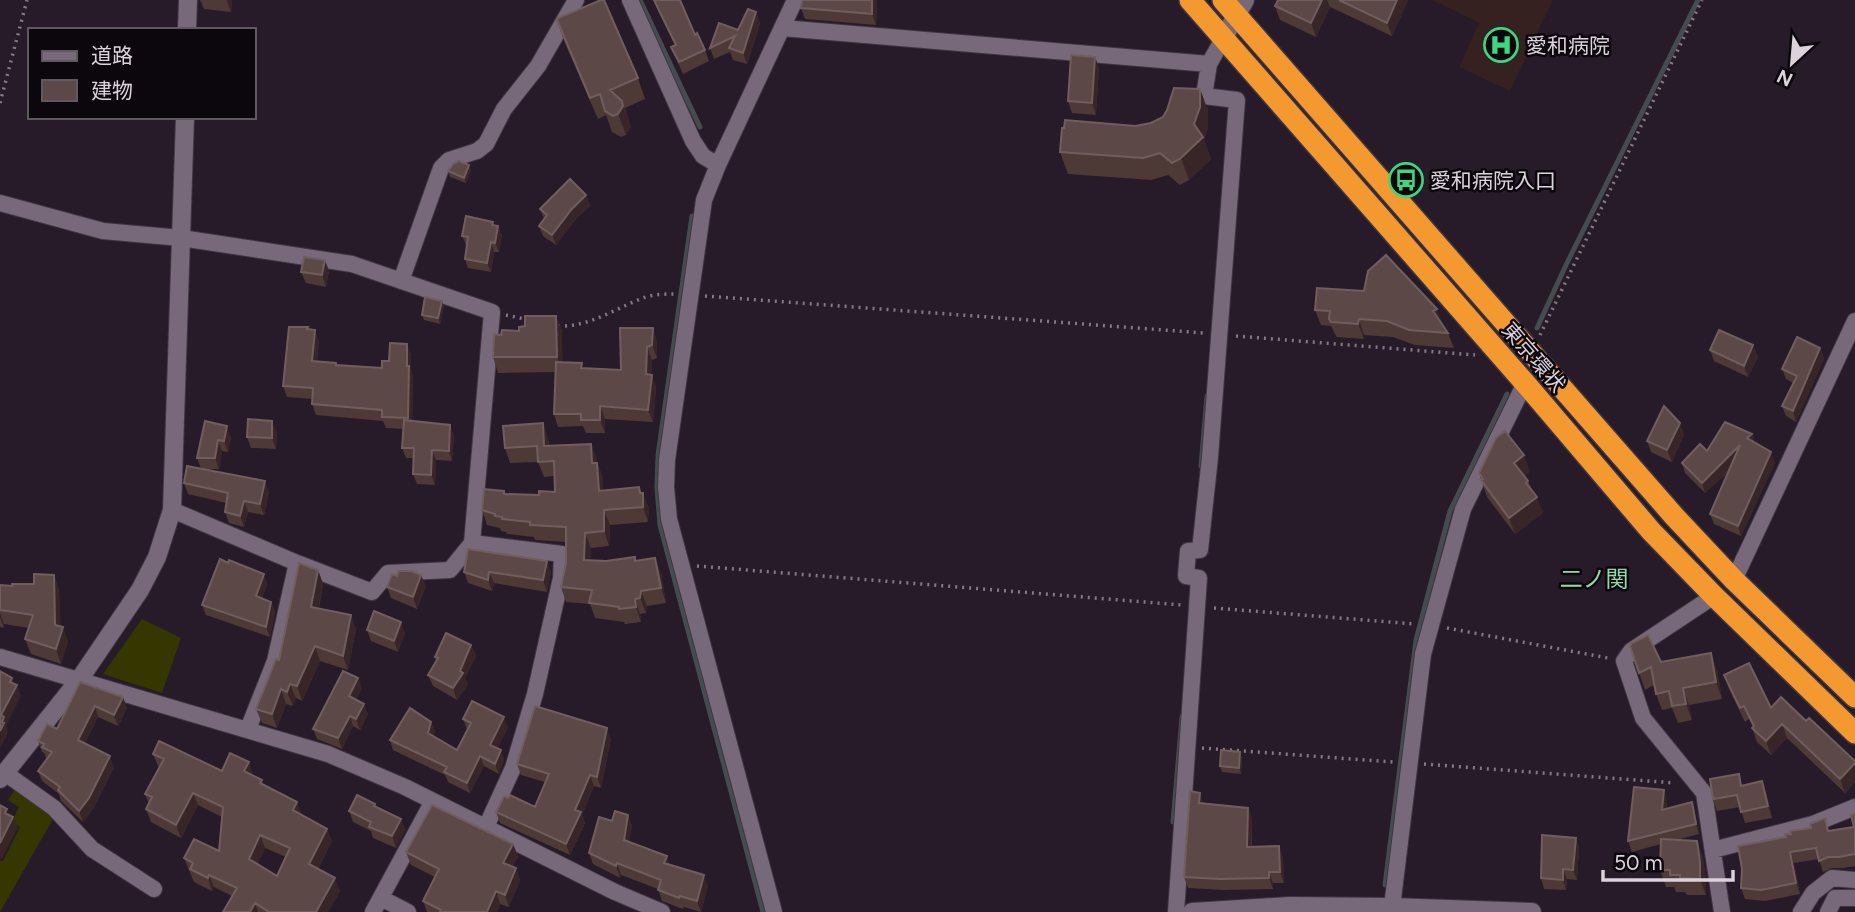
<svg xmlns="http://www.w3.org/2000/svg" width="1855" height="912" font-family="Figtree,'Noto Sans JP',sans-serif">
	<rect width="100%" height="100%" fill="#271a29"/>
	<path fill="#342120" d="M1432,0H1553L1510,91L1459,67L1479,23Z"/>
	<path fill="#363700" d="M142,619L181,638L162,693L103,674Z
		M17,786L54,817L0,912V861H3L20,827L12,822L19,807L8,800Z"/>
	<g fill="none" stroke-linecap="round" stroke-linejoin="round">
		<path stroke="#454c4f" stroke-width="5" d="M640,0L700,127
			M692,216L658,455L657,488L660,525L763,912
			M1537,328L1566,265L1698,0
			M1201,466L1207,396
			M1173,822L1182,717
			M1385,885L1416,640L1450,511L1507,394"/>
		<g stroke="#403642" stroke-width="18">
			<path id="street" d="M630,0L693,141L703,156L718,165
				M782,28L1209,64
				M0,203L103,231L181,238L352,264L492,312L472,543L450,570L388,573L372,592L297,563L172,510
				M401,281L441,168L449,160L477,151L486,144L504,109L538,66L576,0
				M472,543L562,554L561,578L535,694L513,768L486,827
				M1734,580L1855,321
				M1714,596L1631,651L1624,661L1643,718L1704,793L1722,912
				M0,657L328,754L405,787L615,892L662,912
				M248,729L275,661L297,563
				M5,773L54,808L92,849L154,889
				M1713,850L1813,824L1855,807
				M381,898L408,912
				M1392,907L1423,654L1463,509L1525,383
				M373,912L433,801
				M774,912L669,519L666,487L667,460L704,200L718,165L795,0
				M1176,912L1199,578L1186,576L1188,551L1200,550L1210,457L1237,100L1204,96L1209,64L1223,39
				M1801,912L1813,893L1832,878L1855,880
				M1828,912L1835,898H1855"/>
		</g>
		<g stroke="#403642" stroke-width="20">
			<path id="secondary" d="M187,30L188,0
				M1223,39L1245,0
				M0,779L79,680L140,590L157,557L172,510L185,117
				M1192,912L1289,906L1392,907L1532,912"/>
		</g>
		<g stroke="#403642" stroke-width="24">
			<path id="highway" d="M1190,0L1525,383L1651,531L1714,596L1855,733
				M1223,0L1674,516L1734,580L1855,697"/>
		</g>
		<path stroke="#847986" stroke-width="3.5" stroke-dasharray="2 5" stroke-linecap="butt" d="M0,103L27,0
			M705,296L1204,333
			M506,315L529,320
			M558,326C590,327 614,309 643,298C653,294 666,294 677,294
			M1540,335L1702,0
			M1236,336L1475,355
			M697,566L1182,605
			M1214,608L1415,624
			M1447,628L1608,658
			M1202,748L1393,762
			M1424,764L1675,783"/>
		<use href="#street" stroke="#77697a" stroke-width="16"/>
		<use href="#secondary" stroke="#77697a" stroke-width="18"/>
		<use href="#highway" stroke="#f49830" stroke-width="21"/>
	</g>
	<path fill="#4d3935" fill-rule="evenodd" d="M200,0H232L231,12L204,9Z
		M654,0L695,35L705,50L709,61L683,74L671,47L675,45L658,11Z
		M877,0L876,25L805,19L801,8Z
		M1278,0H1408L1392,36L1330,7L1316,37L1280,20L1275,6Z
		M756,12L760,24L747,64L733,60L730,52L714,59L710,48L738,30Z
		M557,20L638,78L645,99L625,108L631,127L626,135L621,137L612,132L606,115L598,119L564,41Z
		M1095,57L1099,68L1096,115L1072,113L1068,101Z
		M1200,89L1208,111V128L1204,140L1211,159L1189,180L1180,185L1168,175L1151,180L1068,174L1060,152L1151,123L1163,117Z
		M469,165L471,171L466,183L450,177L448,171Z
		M586,195L590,206L575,220L556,245L543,236L539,226L544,219L540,209Z
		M494,226H498L502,235L499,252H494L491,272L468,268L465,259L467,246L466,245L462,236Z
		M329,271L326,287L306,283L301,272Z
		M1364,291L1442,324L1448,333L1454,348L1415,345L1393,337L1364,335V339L1337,337L1335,334L1331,326L1321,325L1315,310Z
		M442,301L444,306L440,324L424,320L422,315Z
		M556,316L562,331V362L583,368L621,370L620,328L657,341V358L652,360L651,374L656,387L653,422L605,419V433H586L583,426L558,427L554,414L555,372L498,373L493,357L501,335L519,331L525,326Z
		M308,327L319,341L317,362L336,363L337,365L382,368L407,344L411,355V369L413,377L412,421L454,435L452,461L436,460L435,485L417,484L413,474L414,458H406L402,448L403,429L386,428L383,421L316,415L312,404L313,399L287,397L283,386Z
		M1753,345L1758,357L1748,377L1714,361L1710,350Z
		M1820,348L1824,359L1796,422L1786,416L1782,406L1793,383L1786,379L1782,369Z
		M205,421L231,437L228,452L222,451L219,469H204L269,492L264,515L248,512L244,527L229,523L225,512L226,503L188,494L184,483L201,469L197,458Z
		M277,432L276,449L251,448L247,437Z
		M1684,434L1672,462L1651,452L1647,441Z
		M1752,434L1755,443L1775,463L1741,536L1714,524L1710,514L1730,470L1705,493L1685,473L1682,463Z
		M548,438L549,445L597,459V463L603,478V490L639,487L649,508L648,522L610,525L609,546L591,548L590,560L606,561L635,557L636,561L661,573L666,603L647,606L646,613L640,614L641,622L625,624L624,622L595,618L590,604L566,602L561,587L566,563V542L535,540L534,537L507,534L506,532L501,531L500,528L487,525L482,510L505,494L539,495L555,492L554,476L544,477L538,462L510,463L505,448Z
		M1530,471L1524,476L1528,481L1543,513L1515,534L1487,497L1479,473Z
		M547,561L551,572L547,592L494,583L492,591L468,583L464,572Z
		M318,570L323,584L319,608L351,615L356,629L348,670L320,661L302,701L296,698L293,706L286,704L277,728L262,723L256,709Z
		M54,575L59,589L60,626L68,642L61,664L31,654L25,639L29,628L4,624V628L0,627V585L12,586L34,584Z
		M267,584L262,598L271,602L275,612L270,637L206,615L202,605Z
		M426,586L417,609L391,598L387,587Z
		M367,630L405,633L398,652L371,641Z
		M471,645L476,656L465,678L468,684L457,700L433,686L428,675L436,661L435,657Z
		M1630,646L1661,662L1717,669L1722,699L1689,705L1692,720L1678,723L1672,708L1662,710L1656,694L1654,685L1645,690Z
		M1724,675L1771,708L1806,721L1855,761V782L1845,793L1787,738L1771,755L1757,742L1752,728L1753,727L1749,719L1745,722L1729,689Z
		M358,678L362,689L356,699L368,714L360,730L353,726L342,749L317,739L313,729Z
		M80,682L127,708L118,726L98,717L85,743L114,767L93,809L83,822L61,801L59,794L42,781L38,771L48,759L46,758L44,753L42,752L38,741L57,729Z
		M463,719L508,727L497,749L501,750L504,760L499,774L484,766L470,793L448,782L445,775L393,750L390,740L431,722L435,732L433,737L457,750L467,730Z
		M611,739L601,788L594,786L582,815L585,823L570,855L500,823L496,812L535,807L545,782L521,775L517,764Z
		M1240,752L1242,758L1241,774L1222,772L1220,766Z
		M153,754L222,771L253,775L262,780L263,784L302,815L332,841L318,869L340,891L328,912H223L232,896L214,887L212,891L194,882L184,858L219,851L222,817L198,805L181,838L151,822L146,809L149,804L145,794L159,767L158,766ZM265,848L286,857L277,876L257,864Z
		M1743,785L1766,793L1772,818L1745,823L1740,807L1717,811L1713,799Z
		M1667,801V809L1692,802L1695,813L1699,834L1677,840L1697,841L1703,858L1706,879V895H1687L1685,892H1676L1674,887H1666L1660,870L1661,844L1632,852L1628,841Z
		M1204,804L1248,808L1252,819V847L1283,857L1284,883H1273V889L1224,890L1188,888L1184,877Z
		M376,807L401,819L405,830L396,848L373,838L371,831L353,822L349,811Z
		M1855,814V866L1843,868H1832L1823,872L1819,859L1794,863L1800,894L1765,901L1745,899L1741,888L1742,869L1830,831L1854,827Z
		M628,815L632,826L629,842L708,886L701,912L684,907L683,909L662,901L658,889L621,875L620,878L593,864L589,853L612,821Z
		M1576,838L1579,848L1577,880L1567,879L1566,890L1544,889L1541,878Z
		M513,844L518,857L512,867L516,868L520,881L509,907L500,904L497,912H427L423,901L435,877L411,865L406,852Z"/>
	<path fill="#372528" d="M227,0H232L231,12L227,1Z
		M872,0H877L876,25L872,14Z
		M1322,0H1327L1330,7L1316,37L1311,23Z
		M1397,0H1408L1392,36L1387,23Z
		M756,12L760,24L747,64L743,53Z
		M1095,57L1099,68L1096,115L1092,103Z
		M1200,89L1208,111V128L1204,140L1211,159L1189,180L1181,158L1194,124Z
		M622,101L631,127L626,135L618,114Z
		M469,165L471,171L466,183L464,178Z
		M586,195L590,206L575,220L556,245L552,235L571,210Z
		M498,226L502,235L499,252L495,243Z
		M491,242L494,252L491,272L487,263Z
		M325,260L329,271L326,287L322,275Z
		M442,301L444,306L440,324L438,318Z
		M1437,309L1443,324L1433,311Z
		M556,316L562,331L563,372L557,357Z
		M1359,319L1364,335V339L1358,324Z
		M653,328L657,341V358L652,345Z
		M315,330L319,341L316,372L312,361Z
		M407,344L411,355V369L413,377L412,429L408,418Z
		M1753,345L1758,357L1748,377L1744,366Z
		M647,347L652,360L651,387L646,374Z
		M1820,348L1824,359L1796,422L1793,411Z
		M652,375L656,387L653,422L648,410Z
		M600,406L605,419V433L600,420Z
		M272,421L277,432L276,449L272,438Z
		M543,423L548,438L549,461L544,446Z
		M1680,423L1684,434L1672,462L1667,450Z
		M450,425L454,435L452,461L449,451Z
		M227,426L231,437L228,452L224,441Z
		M1752,434L1756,444L1747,438Z
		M218,440L222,451L219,469L215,458Z
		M591,444L597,459L598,478L592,463Z
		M1740,445L1744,456L1705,493L1702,483Z
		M432,450L436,460L435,485L431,475Z
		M1771,452L1775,463L1741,536L1738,526Z
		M1524,455L1530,471L1520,479L1514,463Z
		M597,463L603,478L604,506L599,491Z
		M265,481L269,492L264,515L260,504Z
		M639,487L643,498V493L649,508L648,522L643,507Z
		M1537,497L1543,513L1515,534L1509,518Z
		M244,501L248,512L244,527L240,516Z
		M604,510L610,525L609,546L604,531Z
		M585,533L591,548L589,575L584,560Z
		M655,558L661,573L666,603L661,588Z
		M547,561L551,572L547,592L543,580Z
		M318,570L323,584L316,621L311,607Z
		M489,572L494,583L492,591L488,580Z
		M264,574L267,584L259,606L256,596Z
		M54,575L59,589L61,634L63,627L68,642L61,664L56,649Z
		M421,575L426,586L417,609L413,597Z
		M641,591L647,606L646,613L640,598Z
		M635,599L640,614L641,622L636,607Z
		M271,602L275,612L270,637L266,627Z
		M0,613L4,624V628L0,617Z
		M351,615L356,629L348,670L343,656Z
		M401,622L405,633L398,652L394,641Z
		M471,645L476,656L465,678L468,684L457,700L453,688Z
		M315,646L320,661L302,701L297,686Z
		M1711,653L1717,669L1722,699L1716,682Z
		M12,678L16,687L17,685L21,696L7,724L8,728L7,730L8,733L0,749L1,715L10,682Z
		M358,678L362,689L353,706L349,696Z
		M290,684L296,698L293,706L287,692Z
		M1683,688L1689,705L1692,720L1686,704Z
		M281,689L286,704L277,728L272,714Z
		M123,697L127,708L118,726L114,715Z
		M364,704L368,714L360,730L356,719Z
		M95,706L98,717L82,750L78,740Z
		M350,716L353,726L342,749L338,738Z
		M504,717L508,727L494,755L490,745Z
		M431,722L435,732L431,743L428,733Z
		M1782,724L1787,738L1771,755L1766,741Z
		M607,728L611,739L601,788L597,777Z
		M501,750L504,760L499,774L495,764Z
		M1240,752L1242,758L1241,774L1239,768Z
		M110,756L114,767L93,809L83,822L79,811Z
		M480,756L484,766L470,793L467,783Z
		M249,762L253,775L249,784L244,771Z
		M1855,763V782L1845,793L1840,779Z
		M590,775L594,786L582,815L585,823L570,855L566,844L575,810Z
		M1762,781L1766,793L1772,818L1768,806Z
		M1664,790L1667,801L1666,820L1662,810Z
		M193,793L198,805L181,838L176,825Z
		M1200,793L1204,804L1199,803Z
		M297,802L302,815L293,810Z
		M1692,802L1695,813L1699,834L1696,824Z
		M1248,808L1252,819L1251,858L1247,847Z
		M628,815L632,826L628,851L624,840Z
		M13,817L18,828L1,860L0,856V843Z
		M401,819L405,830L396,848L392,836Z
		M327,829L332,841L314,876L309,864Z
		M260,835L265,848L253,872L249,859Z
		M1576,838L1579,848L1577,880L1573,870Z
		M1697,841L1703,858L1706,879V895L1700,879Z
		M513,844L518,857L507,875L503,863Z
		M1279,846L1283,857L1284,883L1280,872Z
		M1790,852L1794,863L1800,894L1796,883Z
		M667,856L671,867L664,863Z
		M617,863L621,875L620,878L616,866Z
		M516,868L520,881L509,907L505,895Z
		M1563,869L1567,879L1566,890L1563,880Z
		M1269,872L1273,883V889L1269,878Z
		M209,875L214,887L212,891L208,878Z
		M704,875L708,886L701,912L697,901Z
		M335,878L340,891L328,912H316Z
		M496,891L500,904L497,912H487Z
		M255,903L258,912H250Z"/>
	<path fill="#5c4947" stroke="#705e5e" stroke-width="2" fill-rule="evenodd" d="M601,0H604L638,78L610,90L622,101L623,106L618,114L613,116L605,111L600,94L590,98L557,20L558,18Z
		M654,0H680L695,35L697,33L705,50L679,62L671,47L676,45Z
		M802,0H872V14L801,8Z
		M1278,0H1322L1311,23L1275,6Z
		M1339,0H1397L1387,23Z
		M748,9L756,12L743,53L729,48L735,36L710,48L719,23L738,30Z
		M1071,55L1095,57L1092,103L1068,101Z
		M1174,88L1200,89V107L1194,124L1203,137L1181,158L1172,163L1160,153L1143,158L1060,152L1062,128H1064L1065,120L1135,126L1151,123L1163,117L1167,110Z
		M459,161L469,165L464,178L448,171L453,164Z
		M570,179L586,195L571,210L552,235L539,226L547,215L540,209Z
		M466,216L493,222L492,225L498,226L495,243L491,242L487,263L465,259L468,237L462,236Z
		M1386,255L1437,309L1433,311L1448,333L1409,330L1387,321L1359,319L1358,324L1331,322L1329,319L1330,311L1315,310L1317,288L1364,291L1368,271Z
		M304,257L325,260L322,275L301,272Z
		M425,297L442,301L438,318L422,315Z
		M525,316H556L557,357H493L494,334L501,335L502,330L519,331V327L525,326Z
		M289,327H308L307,329L315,330L312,361L336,363V365L382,368V361H389L390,343L407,344V366H409L408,418L382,417V410L312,404L313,388L283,386Z
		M620,328H653L652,345L647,347L646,374L652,375L648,410L600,406V420H581V414H554L556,362L582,363L581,368L621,370Z
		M1719,330L1753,345L1744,366L1710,350Z
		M1797,337L1820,348L1793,411L1782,406L1797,376L1782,369Z
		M1664,406L1680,423L1667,450L1647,441Z
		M248,419L272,421V438L247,437Z
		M404,420L450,425L449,451L432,450L431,475L413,474L414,448H402Z
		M205,421L227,426L224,441L218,440L215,458H197Z
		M1725,422L1752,434L1747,438L1771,452L1738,526L1710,514L1740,445L1702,483L1682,463L1700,444L1707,451Z
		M543,423L544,446L591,444L592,463H597L599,491L639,487L640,493H643V507L604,510V531L585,533L584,560L606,561L635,557V561L655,558L661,588L641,591L640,598L635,599L636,607L619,609V607L589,603L592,590L561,587L566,563V527L530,525V522L502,519V517L495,516V514L482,510L484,489L504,491V494L539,495V491L555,492L554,461L538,462L537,446L505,448L503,426Z
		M1505,431L1524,455L1514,463L1528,481L1526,483L1537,497L1509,518L1481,480L1483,479L1479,473L1496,438Z
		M187,466L265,481L260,504L244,501L240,516L225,512L228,493L184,483Z
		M468,549L547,561L543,580L489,572L488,580L464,572Z
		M220,559L228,563L229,560L264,574L256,596L271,602L266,627L202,605Z
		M299,563L318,570L311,607L351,615L343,656L315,646L297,686L290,684L287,692L281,689L272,714L256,709L276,659L279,660Z
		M399,571H411L421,575L413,597L387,587L392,574L397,576Z
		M34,574L54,575L55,625L63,627L56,649L25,639L33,615L0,610V585L12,586V584H34Z
		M374,611L401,622L394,641L367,630Z
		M446,633L471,645L460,671L463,673L453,688L428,675L438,658L435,657Z
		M1648,635L1661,662L1711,653L1716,682L1683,688L1686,704L1672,706L1669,691L1656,694L1651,667L1639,673L1630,646L1632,643Z
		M1749,663L1771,708L1781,697L1806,721L1809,718L1855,761V763L1840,779L1782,724L1766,741L1752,728L1754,726L1744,706L1740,708L1724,675Z
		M0,671L12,678L10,682L17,685L1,715L4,717L2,722L4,723L0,731Z
		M343,671L358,678L349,696L364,704L356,719L350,716L338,738L313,729Z
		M80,682L123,697L114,715L95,706L78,740L110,756L89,798L79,811L58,790L60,787L38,771L52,752L42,747L44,744L38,741L47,724L57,729Z
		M472,701L504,717L490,745L501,750L495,764L480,756L467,783L444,772L447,767L390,740L410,708L431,722L428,733L457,750L471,723L463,719Z
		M535,706L607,728L597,777L590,775L575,810L581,812L566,844L496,812L504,796L508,798L510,795L535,807L549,774L517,764Z
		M159,741L222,771L230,753L249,762L244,771L262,780L260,783L297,802L293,810L327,829L309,864L335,878L316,912H269L255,903L250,912H223L237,888L209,875L208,878L190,869L193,863L184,858L194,839L219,851L223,807L193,793L176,825L146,809L152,797L145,794L164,759L153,754ZM260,835L290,848L277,876L249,859Z
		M1221,750L1240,752L1239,768L1220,766Z
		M1739,774L1741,786L1762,781L1768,806L1741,812L1737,795L1713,799L1710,779Z
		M1634,787L1664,790L1662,810L1692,802L1696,824L1628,841Z
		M1190,791L1200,793L1199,803L1248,808L1247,847L1279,846L1280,872H1269V878L1220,879L1184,877Z
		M357,795L375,804L374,806L401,819L392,836L369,827L371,822L349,811Z
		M0,805L7,809L5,813L13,817L0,843Z
		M432,805L513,844L503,863L516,868L505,895L496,891L487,912H440L441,910L423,901L439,869L406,852Z
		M615,811L628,815L624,840L667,856L664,863L704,875L697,901L680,896L679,898L658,890L661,880L617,863L616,866L589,853L599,817L612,821Z
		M1855,814V854L1839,857H1828L1819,861L1816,848L1790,852L1796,883L1761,890L1741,888L1742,869L1738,846L1786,837L1785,834H1791L1790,831L1811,828L1810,824L1825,818L1828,831L1854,827L1851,815Z
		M1542,835L1576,838L1573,870L1563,869V880L1541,878Z
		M1661,839L1697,841L1700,862V879L1680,878V875H1670V870H1660Z"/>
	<defs>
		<g id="hospital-ring" transform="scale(1.75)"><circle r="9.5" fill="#0c070d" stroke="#3cd77e" stroke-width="1.5"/><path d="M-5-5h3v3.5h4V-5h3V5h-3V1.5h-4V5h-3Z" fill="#3cd77e"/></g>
		<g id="bus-ring" transform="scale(1.75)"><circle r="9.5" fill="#0c070d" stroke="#3cd77e" stroke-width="1.5"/><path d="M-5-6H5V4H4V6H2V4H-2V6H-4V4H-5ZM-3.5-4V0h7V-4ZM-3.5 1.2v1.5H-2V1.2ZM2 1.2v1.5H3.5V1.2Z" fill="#3cd77e"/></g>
	</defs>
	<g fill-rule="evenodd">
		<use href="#hospital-ring" x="1501" y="45"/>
		<use href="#bus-ring" x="1406" y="180"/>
	</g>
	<g text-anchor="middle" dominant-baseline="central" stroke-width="5" stroke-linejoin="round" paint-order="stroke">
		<g font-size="21" fill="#dbd2dc" stroke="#0c070d" text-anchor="start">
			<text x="1526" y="45">愛和病院</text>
			<text x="1430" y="180">愛和病院入口</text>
		</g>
		<g font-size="21" fill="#dbd2dc" stroke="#0c070d">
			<text transform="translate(1534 357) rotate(49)">東京環状</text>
		</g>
		<g font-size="23" fill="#92d9a7" stroke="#0c070d">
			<text x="1594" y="579">二ノ関</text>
		</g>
	</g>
	<rect x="28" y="28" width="228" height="91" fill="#0c070d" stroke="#5f5860" stroke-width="2"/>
	<rect x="42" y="51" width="35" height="10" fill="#77697a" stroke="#5f5860" stroke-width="2"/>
	<text x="91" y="63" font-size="21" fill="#dbd2dc">道路</text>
	<rect x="42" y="80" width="35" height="21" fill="#5c4947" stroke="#5f5860" stroke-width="2"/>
	<text x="91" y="98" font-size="21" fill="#dbd2dc">建物</text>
	<g transform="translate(1792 63) rotate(206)" stroke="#0c070d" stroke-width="5" paint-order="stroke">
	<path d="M0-5L12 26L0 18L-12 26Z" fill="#dbd2dc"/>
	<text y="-10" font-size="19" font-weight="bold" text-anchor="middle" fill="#dbd2dc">N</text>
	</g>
	<path d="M1603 870v10h130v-10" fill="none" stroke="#dbd2dc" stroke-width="3.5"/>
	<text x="1614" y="870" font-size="21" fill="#dbd2dc" stroke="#0c070d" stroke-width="5" paint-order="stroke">50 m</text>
</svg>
